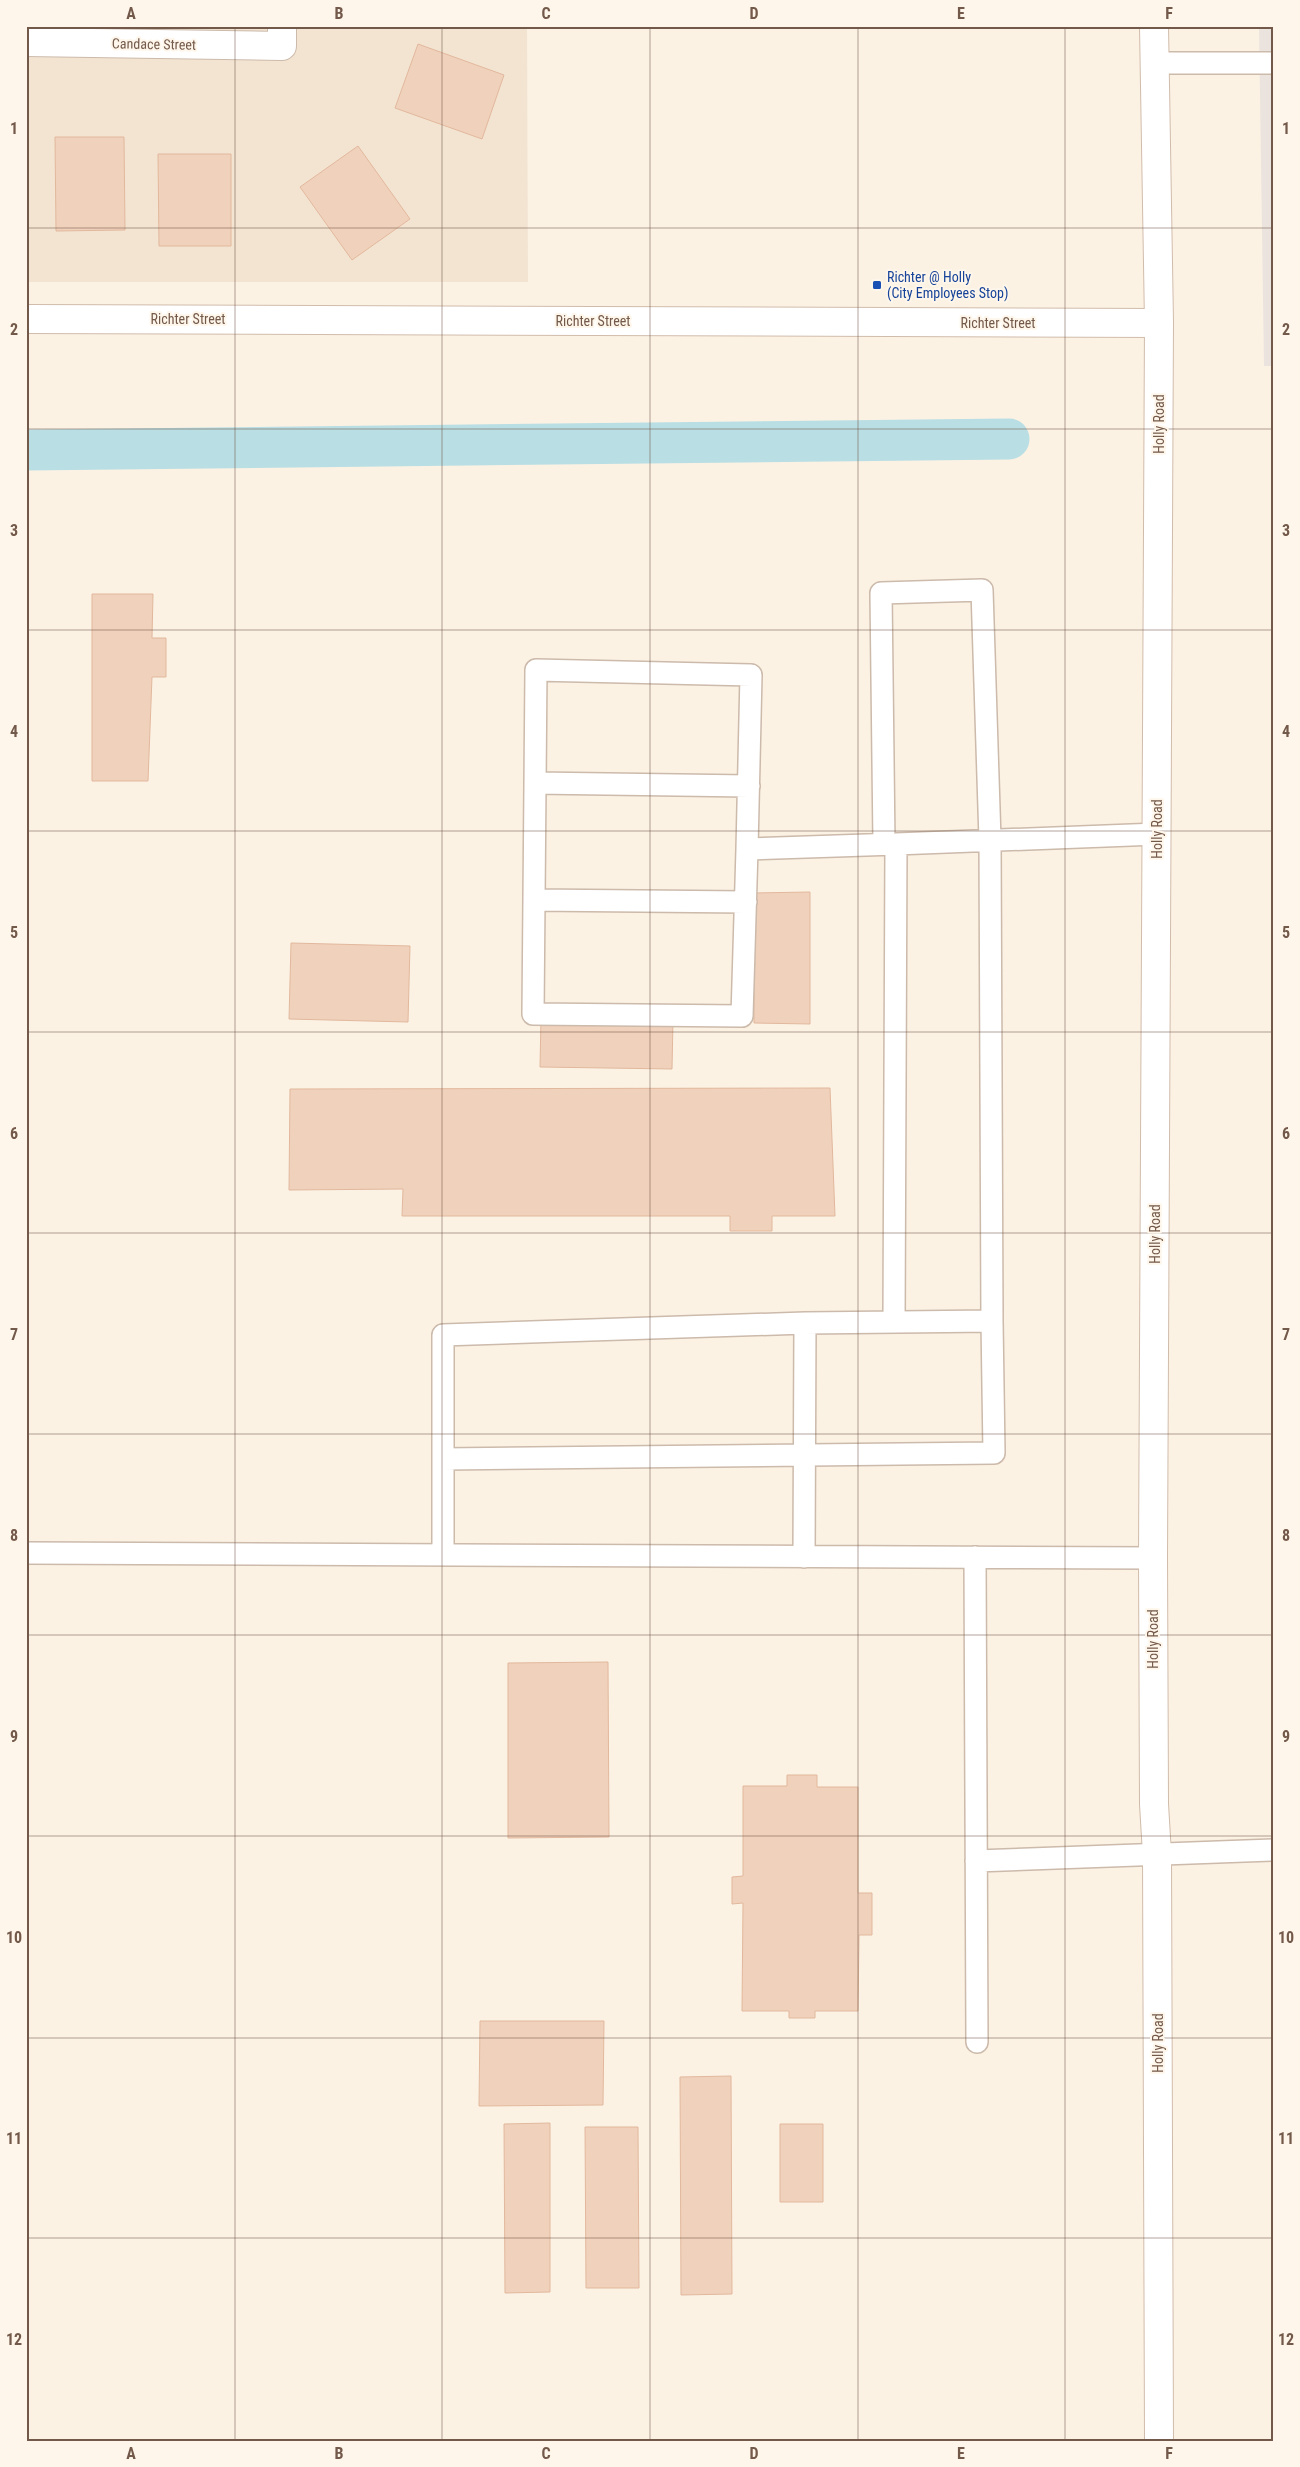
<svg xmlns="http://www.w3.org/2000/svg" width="1300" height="2467" font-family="'Roboto Condensed',sans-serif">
	<rect width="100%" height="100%" fill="#fbf2e4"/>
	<path fill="#f3e4d2" d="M26,26H527L528,282H26Z"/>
	<path fill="#ebe4de" d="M1259,26H1274V366H1264Z"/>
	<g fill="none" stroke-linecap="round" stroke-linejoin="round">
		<path stroke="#b9dee4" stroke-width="41" d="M26,450L1009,439"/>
	</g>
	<path fill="#f0d1bc" stroke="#e2b89d" d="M418,44L504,75L482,139L395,108Z
		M55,137H124L125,230L56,231Z
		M358,146L410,219L352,260L300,187Z
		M158,154H231V246H159Z
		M92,594H153L152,638H166V677H152L148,781H92Z
		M810,892V1024L754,1023L753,893Z
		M291,943L410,946L408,1022L289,1019Z
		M541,1018L673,1020L672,1069L540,1067Z
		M830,1088L835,1216H772V1231H730V1216H402L403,1189L289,1190L290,1089Z
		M608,1662L609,1837L508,1838V1663Z
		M787,1775H817V1787H858V1893H872V1935H859L858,2011H815V2018H789V2011H742L743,1903L732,1904V1877L743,1876V1786H787Z
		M480,2021H604L603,2105L479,2106Z
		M731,2076L732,2294L681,2295L680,2077Z
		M550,2123V2292L505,2293L504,2124Z
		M780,2124H823V2202H780Z
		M585,2127H638L639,2288H586Z"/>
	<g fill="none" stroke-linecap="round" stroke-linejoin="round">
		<g stroke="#ccbaab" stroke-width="24">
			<path id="lane" d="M1154,63H1274
				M535,783L749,786
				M884,844L881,593L982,590L990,840L992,1321
				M747,849L751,675L536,670L533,1014L742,1016L747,849L896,844
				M534,900L746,902
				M894,1322L896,844L1157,834
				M443,1459L994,1453L992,1321L805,1323
				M26,1553L1153,1558
				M443,1555V1335L805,1323L804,1557
				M975,1557L977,2042
				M976,1861L1274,1850"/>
		</g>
		<g stroke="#ccbaab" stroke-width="30">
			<path id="street" d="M26,42L282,46V26"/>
		</g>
		<g stroke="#d1bcab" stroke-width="30">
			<path id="secondary" d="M1154,26L1159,323L1153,1558L1154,1804L1157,1854L1159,2441
				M26,319L1159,323"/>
		</g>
		<use href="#lane" stroke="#fff" stroke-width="21"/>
		<use href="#street" stroke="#fff" stroke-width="28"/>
		<use href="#secondary" stroke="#fff" stroke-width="28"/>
	</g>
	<path fill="none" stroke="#73594a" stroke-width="1" stroke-opacity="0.55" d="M235,26V2441M442,26V2441M650,26V2441M858,26V2441M1065,26V2441M26,228H1274M26,429H1274M26,630H1274M26,831H1274M26,1032H1274M26,1233H1274M26,1434H1274M26,1635H1274M26,1836H1274M26,2038H1274M26,2238H1274"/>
	<rect fill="#1a4fb4" stroke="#fef6ea" stroke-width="2" x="872" y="280" width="10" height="10" rx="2.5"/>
	<g text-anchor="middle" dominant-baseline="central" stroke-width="4" stroke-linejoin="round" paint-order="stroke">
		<g font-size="14" fill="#73594a" stroke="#fef6ea">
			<text transform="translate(154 44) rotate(1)">Candace Street</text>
			<text x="188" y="319">Richter Street</text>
			<text x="593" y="321">Richter Street</text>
			<text x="998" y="323">Richter Street</text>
			<text transform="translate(1159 424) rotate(-90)">Holly Road</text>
			<text transform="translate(1157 829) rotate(-90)">Holly Road</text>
			<text transform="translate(1155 1234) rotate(-90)">Holly Road</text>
			<text transform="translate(1153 1639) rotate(-90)">Holly Road</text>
			<text transform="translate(1158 2043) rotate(-90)">Holly Road</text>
		</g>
		<g font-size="14" fill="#164399" stroke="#fef6ea" text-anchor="start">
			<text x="887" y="277">Richter @ Holly<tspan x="887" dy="16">(City Employees Stop)</tspan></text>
		</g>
	</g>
	<rect width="1300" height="2467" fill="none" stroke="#fef6ea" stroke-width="55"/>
	<rect x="28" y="28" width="1244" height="2412" fill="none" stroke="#73594a" stroke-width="2"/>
	<g font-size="16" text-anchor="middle" font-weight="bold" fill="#73594a">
		<text x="131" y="19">A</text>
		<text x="339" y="19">B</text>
		<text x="546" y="19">C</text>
		<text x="754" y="19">D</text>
		<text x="961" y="19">E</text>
		<text x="1169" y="19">F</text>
		<text x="14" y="134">1</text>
		<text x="1286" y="134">1</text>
		<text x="14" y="335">2</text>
		<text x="1286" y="335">2</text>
		<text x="14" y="536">3</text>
		<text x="1286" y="536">3</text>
		<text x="14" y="737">4</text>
		<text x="1286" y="737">4</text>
		<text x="14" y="938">5</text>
		<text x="1286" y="938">5</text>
		<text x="14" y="1139">6</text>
		<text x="1286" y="1139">6</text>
		<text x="14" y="1340">7</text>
		<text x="1286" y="1340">7</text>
		<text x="14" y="1541">8</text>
		<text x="1286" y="1541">8</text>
		<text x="14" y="1742">9</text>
		<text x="1286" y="1742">9</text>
		<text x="14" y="1943">10</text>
		<text x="1286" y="1943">10</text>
		<text x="14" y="2144">11</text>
		<text x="1286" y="2144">11</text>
		<text x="14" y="2345">12</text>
		<text x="1286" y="2345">12</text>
		<text x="131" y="2459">A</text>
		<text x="339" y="2459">B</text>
		<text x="546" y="2459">C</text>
		<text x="754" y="2459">D</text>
		<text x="961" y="2459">E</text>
		<text x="1169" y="2459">F</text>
	</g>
</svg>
